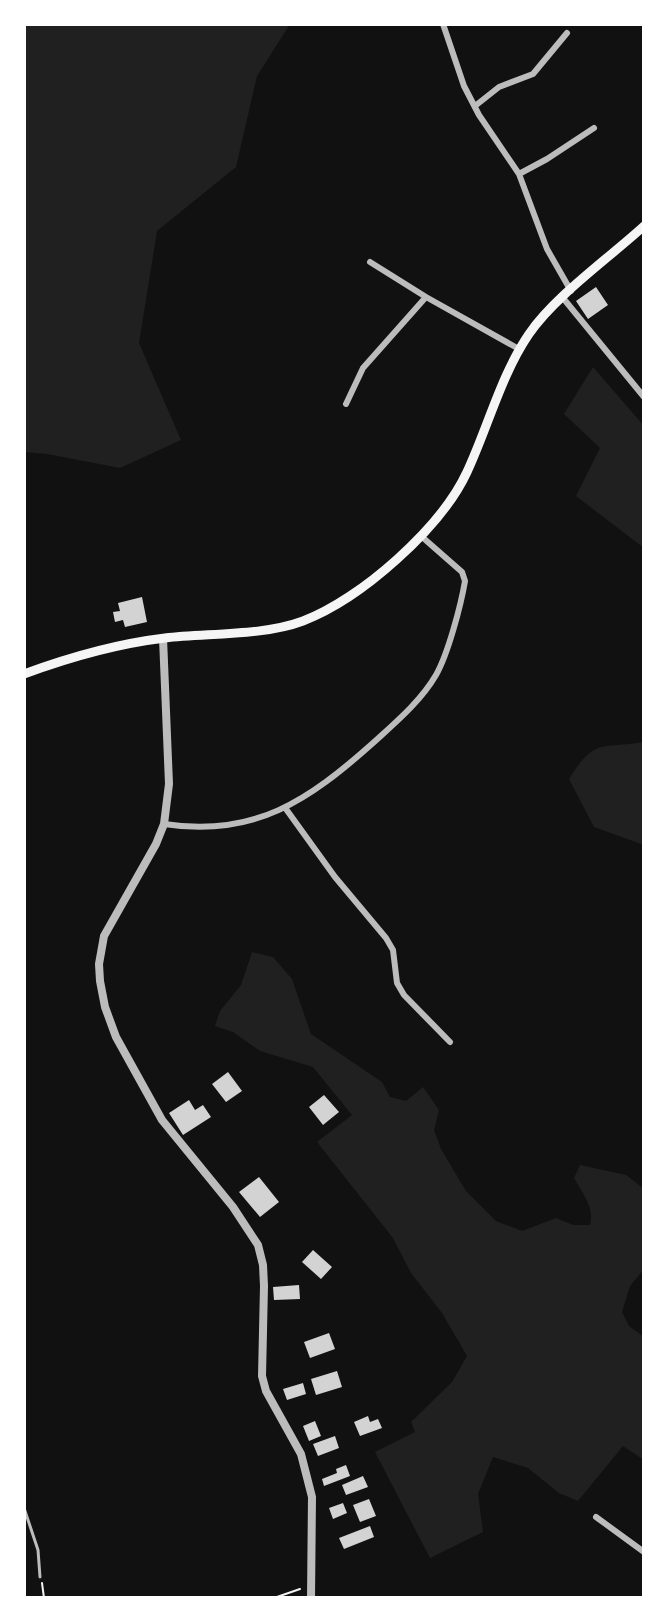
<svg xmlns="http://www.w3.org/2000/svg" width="668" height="1622" font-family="Georgia,serif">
	<rect width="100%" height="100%" fill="#111"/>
	<path fill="#202020" d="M24,24H290L257,76L236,167L157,231L139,343L181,440L120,468L47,454L24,452Z
		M593,367L644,426V548L576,496L600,448L564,414Z
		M644,742V845L594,827L569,779C595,737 602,749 644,742Z
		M252,952L273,957L292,979L311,1034L382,1082L390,1097L406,1101L423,1087L439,1110L434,1130L441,1149L466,1191L496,1221L522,1231L556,1218L573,1225H590C595,1208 582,1192 574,1178L580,1165L626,1175L644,1189V1269L630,1286L622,1312L629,1326L644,1337V1460L623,1446L578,1501L559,1493L528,1468L493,1457L478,1494L483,1532L430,1558L375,1452L415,1432L411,1422L452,1382L467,1356L442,1313L411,1273L393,1238L317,1142L352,1115L313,1067L260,1051L233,1032L215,1026L220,1011L241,985Z"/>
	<path fill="#d3d3d3" d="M596,287L608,305L588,319L576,301Z
		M142,597L147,622L125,627L123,620L115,622L113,612L120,611L118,603Z
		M228,1072L242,1091L226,1102L212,1084Z
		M324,1095L339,1112L323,1125L309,1107Z
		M189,1100L195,1110L203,1105L211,1117L183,1135L169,1113Z
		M259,1177L279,1202L260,1217L239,1192Z
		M313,1250L332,1267L321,1279L302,1262Z
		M299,1285L300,1299L274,1300L273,1287Z
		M329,1333L335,1349L310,1358L304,1342Z
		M337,1371L342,1387L316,1395L311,1379Z
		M303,1383L306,1394L287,1400L283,1389Z
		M368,1416L370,1422L378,1419L382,1428L360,1436L354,1422Z
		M315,1421L321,1436L309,1441L303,1426Z
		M335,1436L339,1448L318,1456L313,1444Z
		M346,1465L350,1476L324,1486L322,1479L337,1473L336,1469Z
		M363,1476L368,1487L346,1495L342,1485Z
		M369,1499L376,1516L360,1522L353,1505Z
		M343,1503L347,1513L333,1519L329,1508Z
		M370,1526L374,1537L344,1549L339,1538Z"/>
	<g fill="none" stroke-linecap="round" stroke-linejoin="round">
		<path stroke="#f5f5f5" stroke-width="2" d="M42,1583L44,1598
			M274,1598L300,1589"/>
		<path stroke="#bcbcbc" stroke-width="3" d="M24,1508L38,1550L40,1577"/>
		<path stroke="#bcbcbc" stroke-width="6" d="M443,24L464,86L479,115L519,174L547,249L571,291
			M475,106L499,87L533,74L567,33
			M519,174L547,159L594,128
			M370,262L426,297
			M563,298L644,397
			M346,404L363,368L426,297L519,349
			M286,809L335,877L386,938L393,950L397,983L404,995L450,1042
			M164,824C255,838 309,800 373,743C395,723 421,701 436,675C448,654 461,605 465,581L462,572L421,536
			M596,1517L644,1552"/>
		<path stroke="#bcbcbc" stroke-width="8" d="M163,638L169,784L164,824L156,844L104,936L99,964L100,981L105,1007L116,1037L162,1120L233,1207L258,1245L263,1265L264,1286L262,1376L266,1391L301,1454L312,1497L311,1598"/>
		<path stroke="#f5f5f5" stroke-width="9" d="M24,674C70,657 115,644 165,638C208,633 263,636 303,621C361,599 441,528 467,472C488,427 501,375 529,334C555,296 609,258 644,226"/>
	</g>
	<rect width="668" height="1622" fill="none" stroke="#ffffff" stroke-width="52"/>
</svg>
